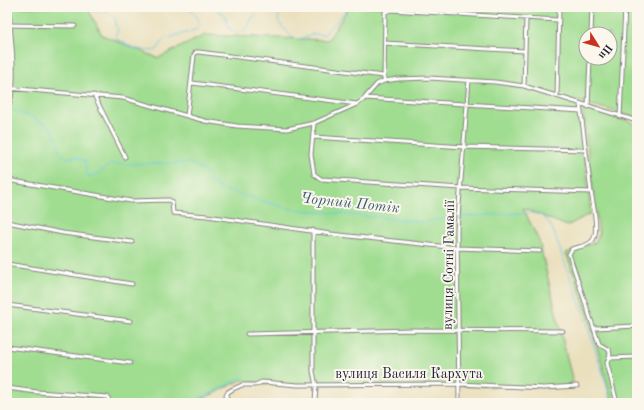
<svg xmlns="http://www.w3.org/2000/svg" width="644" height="410" font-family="'Old Standard TT',serif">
	<rect width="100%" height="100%" fill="#fbf7ec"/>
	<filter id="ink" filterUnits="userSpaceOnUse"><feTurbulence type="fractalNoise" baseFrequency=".025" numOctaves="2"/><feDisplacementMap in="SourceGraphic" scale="8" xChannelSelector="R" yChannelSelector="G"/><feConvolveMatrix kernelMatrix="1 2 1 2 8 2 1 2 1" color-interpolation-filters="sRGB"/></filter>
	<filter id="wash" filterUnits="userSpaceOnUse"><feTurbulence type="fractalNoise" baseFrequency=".012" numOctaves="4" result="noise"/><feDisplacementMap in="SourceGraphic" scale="16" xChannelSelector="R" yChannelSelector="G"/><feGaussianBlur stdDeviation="0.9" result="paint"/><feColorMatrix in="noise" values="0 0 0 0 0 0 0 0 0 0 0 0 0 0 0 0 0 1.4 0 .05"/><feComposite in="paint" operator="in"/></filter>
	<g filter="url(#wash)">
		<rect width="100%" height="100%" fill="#eae0be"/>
		<path fill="#a0dd91" stroke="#618066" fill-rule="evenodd" d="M7,7H87L102,35L158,58L205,35L328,40L349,7H637V118L578,101L591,213L567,226L523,208L539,241L574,387L262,384L242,380L194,403H7ZM586,34H610V58H586Z
			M582,107L637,124V403H613L588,315L566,253L596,242L599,234Z"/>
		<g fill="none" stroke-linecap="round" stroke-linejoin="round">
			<path stroke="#63c7e1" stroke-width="1" d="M82,7C88,8 93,10 99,11C107,13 111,11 116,20L115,24L118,30L114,38L124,42L131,48L151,51L157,50L164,39L179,35L198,29C201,20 197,16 190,10V7
				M213,7C224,16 226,11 228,28L237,33L244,31L260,7
				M278,7L280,13L278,18L279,23L293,38L300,39L312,34L324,35L349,7
				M10,110L29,116L51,127L56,137L59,151L66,158L76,157L85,161L86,170L89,177L100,172L111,164L191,163L203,170L212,183L221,189L291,209L424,222L456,217L523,213C539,213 546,215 553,230L585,318L612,403
				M191,403L244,376"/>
		</g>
	</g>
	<g filter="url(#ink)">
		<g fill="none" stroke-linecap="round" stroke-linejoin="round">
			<g stroke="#86817c" stroke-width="5">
				<path id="street" d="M7,25L75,26
					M591,34L592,7
					M384,43L525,51
					M384,81L385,12L391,10L558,20
					M192,83L357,104
					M524,86L526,18
					M7,88L123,98L205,121L237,126L287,129L314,123L357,104L363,100L377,84L384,81L398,79L429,78L495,82L524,86L637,121
					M94,95L125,157
					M557,96L559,7
					M365,98L581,111
					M588,107L590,58
					M7,112C19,82 10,39 9,7
					M187,116L194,55L196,52H199L383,76
					M620,117L625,7
					M314,123L311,154L314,174L321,179L461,188L591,192L580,104
					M314,137L464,147L586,150
					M7,180L131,201L169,200L172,202L173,213L207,216L331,234L457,248L540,251
					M591,192C593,203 600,234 592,241C588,246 578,247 572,249L569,254L599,344L609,350L610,354L607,363L617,403
					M7,222L63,233L132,242
					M313,230V371L316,386L315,403
					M7,264L132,284
					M7,305L131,321
					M595,328L637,326
					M247,334L413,330L563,331
					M7,347L130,363
					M609,358L637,357
					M7,388L37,392L108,397L109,403
					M229,403L226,396L228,392L233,389L242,385H255L262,382L298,385L459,384L544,388L577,386
					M459,403L457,230L469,80"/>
			</g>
			<use href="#street" stroke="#fff" stroke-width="3"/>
		</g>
	</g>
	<g text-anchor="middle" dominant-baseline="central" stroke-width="4" stroke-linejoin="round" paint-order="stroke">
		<g font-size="14" fill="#22223b" stroke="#fbf7ec">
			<text transform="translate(449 265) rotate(-89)">вулиця Сотні Гамалії</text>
			<text x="409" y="374">вулиця Василя Кархута</text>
		</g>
		<g font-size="15" font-style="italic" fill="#395c75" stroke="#fbf7ec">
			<text transform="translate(350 204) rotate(6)">Чорний Потік</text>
		</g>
	</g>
	<rect width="644" height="410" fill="none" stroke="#fbf7ec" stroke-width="24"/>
	<g transform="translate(598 46) rotate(127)"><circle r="19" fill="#fbf7ec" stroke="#a4a2a5"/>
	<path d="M0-3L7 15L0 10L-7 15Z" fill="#c8321e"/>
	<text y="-6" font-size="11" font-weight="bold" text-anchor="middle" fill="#22223b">Пн</text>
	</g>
</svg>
